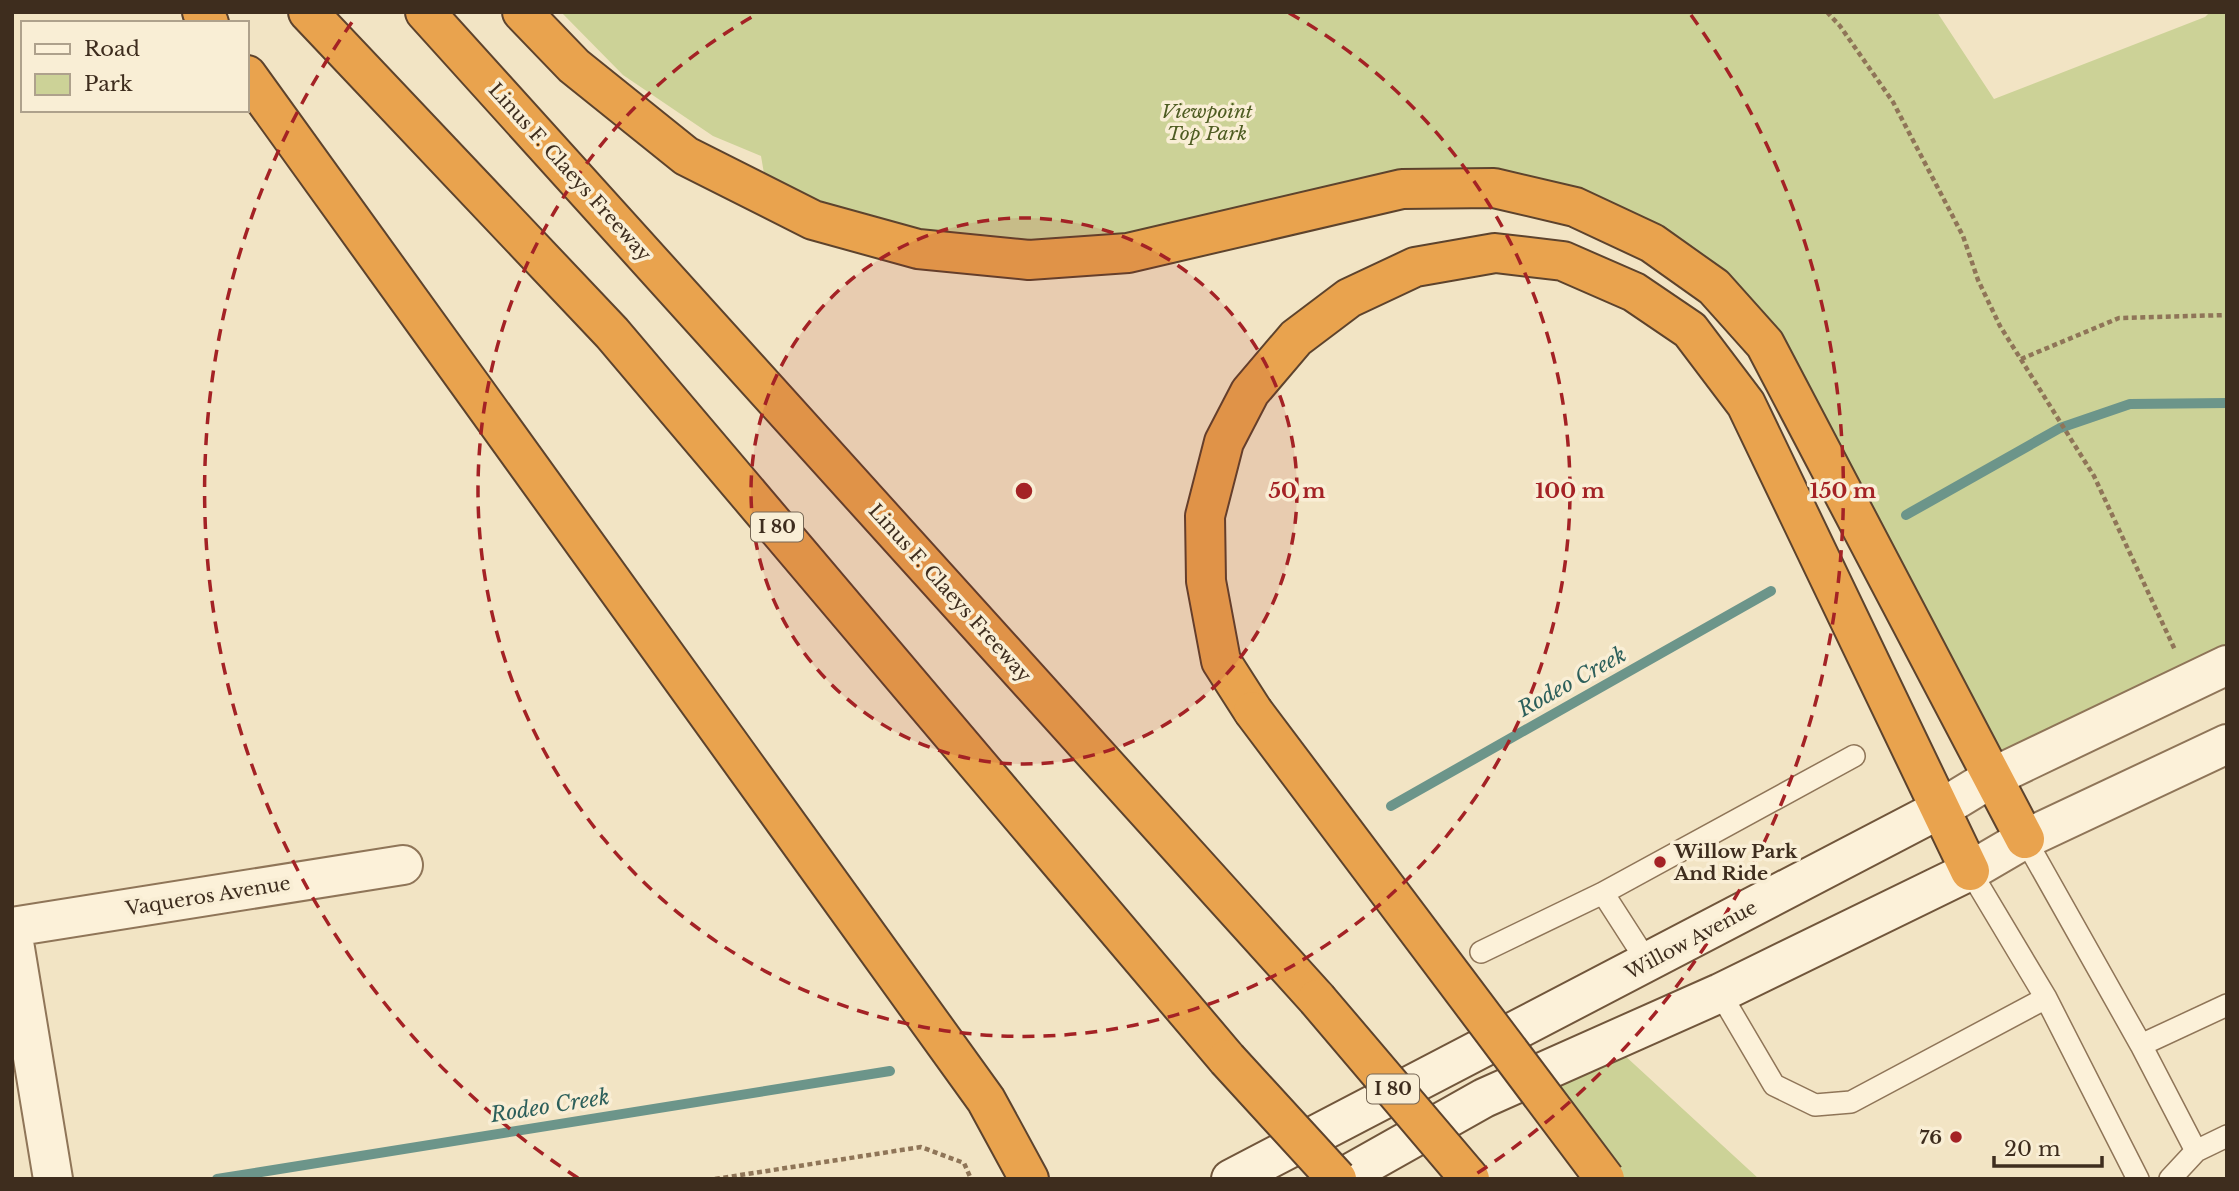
<svg xmlns="http://www.w3.org/2000/svg" width="2239" height="1191" font-family="'Libre Baskerville',serif">
	<rect width="100%" height="100%" fill="#f2e4c4"/>
	<path fill="#ccd297" d="M561,12H1937L1994,99L2205,17L2210,12H2227V665L1993,777L1714,287L1494,188L1029,260L768,197L761,156L713,136L623,75Z
		M1610,1042L1759,1179H1604L1526,1079Z"/>
	<g fill="none" stroke-linecap="round" stroke-linejoin="round">
		<path stroke="#6c958a" stroke-width="10" d="M1906,515L2060,428L2130,404L2227,403
			M1391,806L1771,591
			M217,1179L890,1071"/>
		<g stroke="#8f7558" stroke-width="24">
			<path id="service" d="M2025,839L2141,1045L2196,1151
				M1970,871L2046,998L2138,1179
				M1603,893L1854,756
				M1481,952L1603,893L1648,963
				M1720,993L1774,1085L1815,1105L1851,1102L2046,998
				M2141,1045L2227,1005
				M2170,1179L2196,1151L2227,1136"/>
		</g>
		<g stroke="#8f7558" stroke-width="42">
			<path id="minor" d="M12,927L403,865
				M12,930L53,1179"/>
		</g>
		<g stroke="#8f7558" stroke-width="42">
			<path id="tertiary" d="M1942,808L1993,777L2227,665
				M1970,871L2025,839L2227,744"/>
		</g>
		<g stroke="#71563b" stroke-width="42">
			<path id="secondary" d="M1231,1179L1942,808
				M1340,1179L1484,1098L1720,993L1970,871"/>
		</g>
		<g stroke="#5d432d" stroke-width="42">
			<path id="motorway" d="M202,12L209,23
				M308,12L612,333L1227,1059
				M425,12L1317,999
				M522,12L574,66L686,156L813,220L918,249L1029,260L1128,253L1402,189L1494,188L1575,207L1652,243L1714,287L1765,344L2025,839
				M247,75L986,1100L1029,1179
				M1253,711L1221,661L1206,581L1205,516L1224,442L1250,392L1296,338L1349,298L1415,267L1495,253L1563,261L1634,292L1690,330L1746,404L1970,871"/>
		</g>
		<path stroke="#8f7558" stroke-width="4.5" stroke-dasharray="5 3.5" stroke-linecap="butt" d="M1827,12L1840,26L1893,102L1963,236L1978,280L2000,326L2094,476L2175,650
			M2021,359L2119,318L2227,315
			M715,1179L921,1147L964,1163L971,1179"/>
		<use href="#service" stroke="#fcf1d9" stroke-width="21"/>
		<use href="#minor" stroke="#fcf1d9" stroke-width="38"/>
		<use href="#tertiary" stroke="#fcf1d9" stroke-width="38"/>
		<use href="#secondary" stroke="#fcf1d9" stroke-width="38"/>
		<use href="#motorway" stroke="#e9a34e" stroke-width="38"/>
		<g stroke="#5d432d" stroke-width="42" stroke-linecap="butt">
			<path id="motorway-bridge" d="M1253,711L1605,1179
				M1317,999L1470,1179
				M1227,1059L1337,1179"/>
		</g>
		<use href="#motorway-bridge" stroke="#e9a34e" stroke-width="38"/>
	</g>
	<circle cx="1024" cy="491" r="273" fill="#a42225" fill-opacity=".12"/>
	<g fill="none" stroke="#a42225" stroke-width="3.5" stroke-dasharray="12 9">
		<circle cx="1024" cy="491" r="273"/>
		<path d="M1289 13A546 546 0 1 1 759 13"/>
		<path d="M578 1178A819 819 0 0 1 357 15M1691 15A819 819 0 0 1 1470 1178"/>
	</g>
	<g fill="#a42225" stroke="#f9eed5" stroke-width="2.5">
		<circle cx="1660" cy="862" r="7"/>
		<circle cx="1956" cy="1137" r="7"/>
	</g>
	<g text-anchor="middle" dominant-baseline="central" stroke-width="7" stroke-linejoin="round" paint-order="stroke">
		<g fill="#f9eed5" stroke="#766755" stroke-width="2">
			<rect x="751" y="512.5" width="52" height="29" rx="5"/>
			<rect x="1367" y="1074.5" width="52" height="29" rx="5"/>
		</g>
		<g font-size="18" font-weight="bold" fill="#3e2d1e">
			<text x="777" y="527">I 80</text>
			<text x="1393" y="1089">I 80</text>
		</g>
		<g font-size="19" font-style="italic" fill="#4e5c22" stroke="#f9eed5">
			<text x="1207" y="111">Viewpoint<tspan x="1207" dy="22">Top Park</tspan></text>
		</g>
		<g font-size="19" fill="#3e2d1e" stroke="#f9eed5">
			<text transform="translate(570 172) rotate(48)">Linus F. Claeys Freeway</text>
			<text transform="translate(950 593) rotate(48)">Linus F. Claeys Freeway</text>
			<text transform="translate(208 896) rotate(-9)">Vaqueros Avenue</text>
			<text transform="translate(1691 940) rotate(-28)">Willow Avenue</text>
		</g>
		<g font-size="19" font-weight="bold" fill="#3e2d1e" stroke="#f9eed5" text-anchor="start">
			<text x="1674" y="851">Willow Park<tspan x="1674" dy="22">And Ride</tspan></text>
			<text x="1942" y="1137" text-anchor="end">76</text>
		</g>
		<g font-size="21" font-style="italic" fill="#2c5f5b" stroke="#f9eed5">
			<text transform="translate(1572 682) rotate(-29)">Rodeo Creek</text>
			<text transform="translate(550 1106) rotate(-9)">Rodeo Creek</text>
		</g>
	</g>
	<circle cx="1024" cy="491" r="10" fill="#a42225" stroke="#f9eed5" stroke-width="3.5"/>
	<g font-size="21" text-anchor="middle" font-weight="bold" fill="#a42225" stroke="#f9eed5" stroke-width="7" stroke-linejoin="round" paint-order="stroke">
		<text x="1297" y="498">50 m</text>
		<text x="1570" y="498">100 m</text>
		<text x="1843" y="498">150 m</text>
	</g>
	<rect width="2239" height="1191" fill="none" stroke="#3e2d1e" stroke-width="28"/>
	<rect x="21" y="21" width="228" height="91" fill="#f9eed5" stroke="#aea18c" stroke-width="2"/>
	<rect x="35" y="44" width="35" height="10" fill="#fcf1d9" stroke="#aea18c" stroke-width="2"/>
	<text x="84" y="56" font-size="21" fill="#3e2d1e">Road</text>
	<rect x="35" y="74" width="35" height="21" fill="#ccd297" stroke="#aea18c" stroke-width="2"/>
	<text x="84" y="91" font-size="21" fill="#3e2d1e">Park</text>
	<path d="M1994 1156v10h108v-10" fill="none" stroke="#3e2d1e" stroke-width="3.5"/>
	<text x="2004" y="1156" font-size="21" fill="#3e2d1e" stroke="#f9eed5" stroke-width="5" paint-order="stroke">20 m</text>
</svg>
